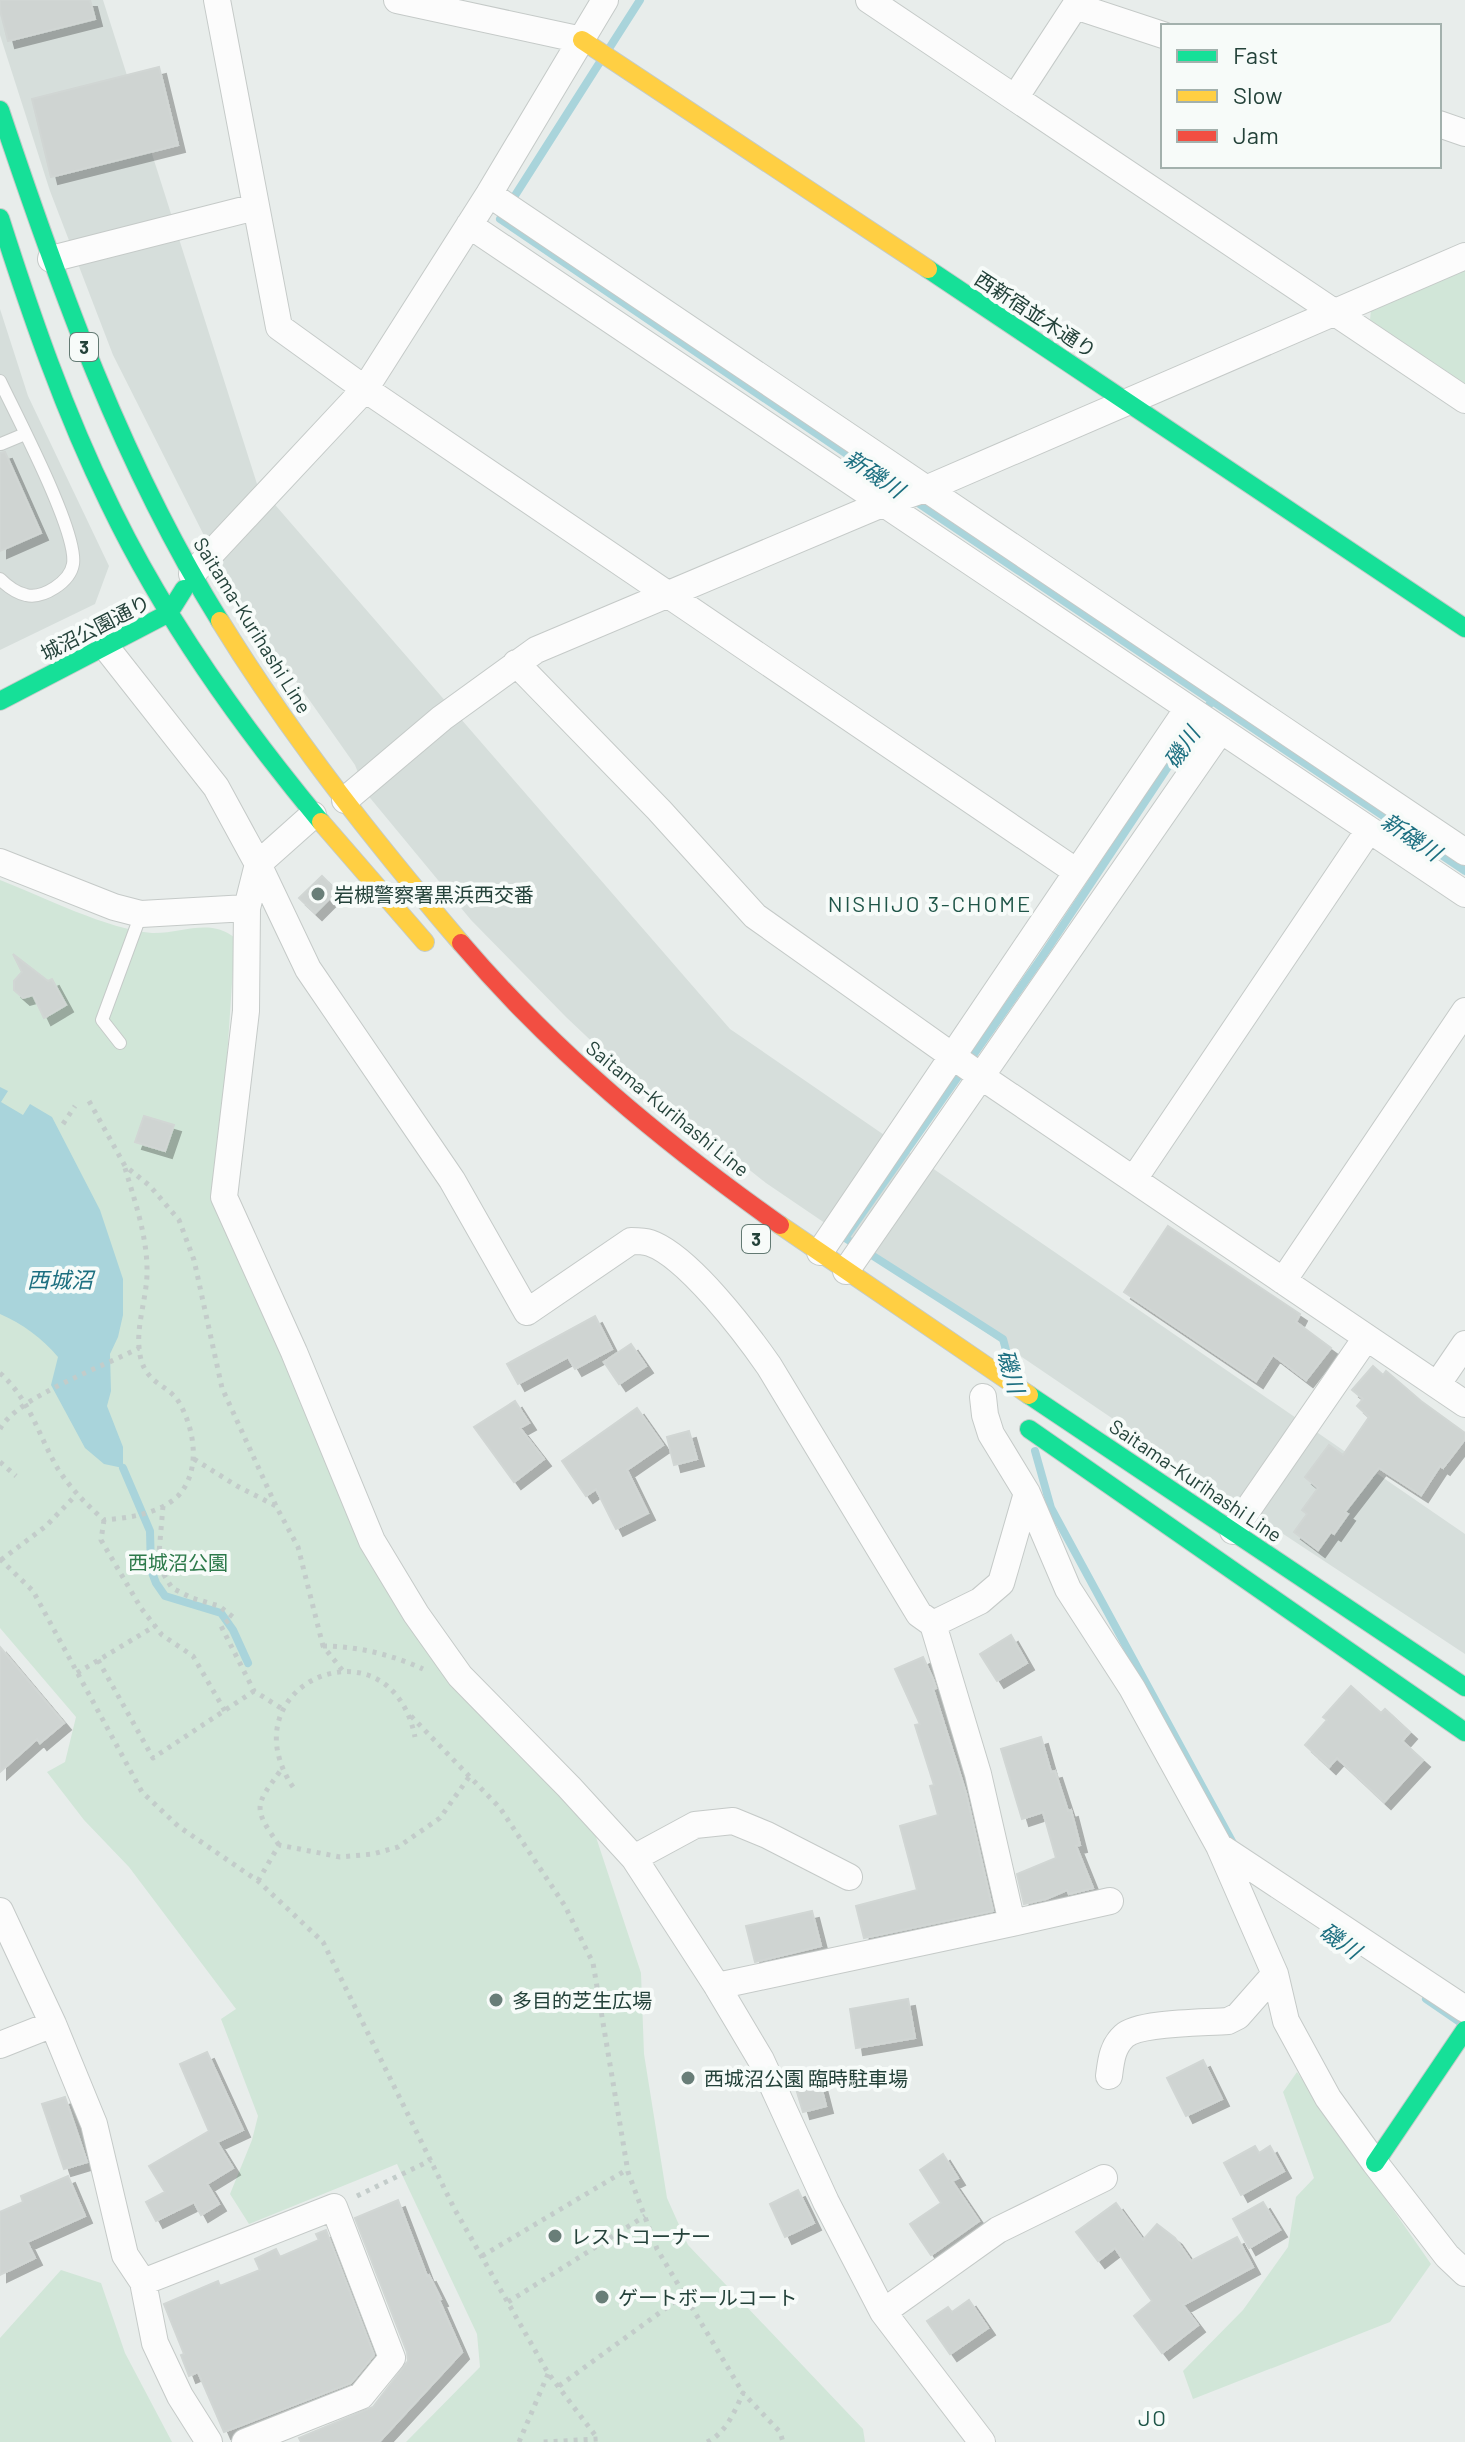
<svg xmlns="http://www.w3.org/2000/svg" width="1465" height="2442" font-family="Barlow,'Noto Sans JP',sans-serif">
	<defs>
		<filter id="shadow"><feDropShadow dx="7" dy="7" stdDeviation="0" flood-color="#0004"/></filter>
	</defs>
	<rect width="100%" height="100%" fill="#e8edeb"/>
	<path fill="#d6dedb" d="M0,0H103L257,484L730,1029L1465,1534V1654L1256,1516L766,1183L682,1116L677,1122L566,1017L471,920L366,793L355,765L230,587L113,355L50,191L0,35Z
		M0,309L28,396L109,566L95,604L0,650Z"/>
	<path fill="#d1e6d8" d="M1465,269V384L1370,321L1371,309Z
		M0,880C41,896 109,930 152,933C181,934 210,917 235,938L226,1073L213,1199L367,1554L591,1822L641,1973L644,2054L667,2198L688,2245L863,2429L865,2442H406L480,2367L477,2334L397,2164L249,2224L230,2194L252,2140L258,2116L221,2019L236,2009L129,1867L84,1820L47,1772L65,1762L76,1717L0,1628Z
		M1297,2072L1431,2264L1390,2322L1193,2399L1183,2371L1243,2310L1288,2247L1296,2197L1314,2178L1283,2092Z
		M61,2270L101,2283L125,2353L172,2442H0V2338Z"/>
	<path fill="#a9d4db" d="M0,1087L8,1091L1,1102L23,1115L30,1104L52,1117L100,1210L123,1279V1315L118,1337L110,1354L111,1391L107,1406L123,1447V1468L104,1464L85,1448L51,1385L58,1357C42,1338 23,1324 0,1314Z"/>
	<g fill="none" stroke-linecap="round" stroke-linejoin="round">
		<path stroke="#a9d4db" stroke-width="8" d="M610,47L640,0
			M600,62L500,219L901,491
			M912,499L1465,871
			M1010,1365L1003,1339L845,1238L1042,957L1211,702
			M1035,1451L1051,1508L1234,1845
			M123,1468L150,1531L151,1570L156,1583L165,1596L221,1613L233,1630L248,1663
			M1426,1999L1461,2023"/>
	</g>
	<path fill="#cfd4d2" stroke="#d1d6d4" stroke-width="2" filter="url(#shadow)" d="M0,0H90L95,19L8,41L0,10Z
		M159,67L178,145L51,177L32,99Z
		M5,452L41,533L0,551V453Z
		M322,876L337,891L315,913L299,898Z
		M13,954L48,981L52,979L66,1005L44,1018L33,995L23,998L14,990V981L22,972Z
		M144,1116L174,1125L165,1151L135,1142Z
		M1168,1226L1300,1314L1296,1322L1331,1348L1306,1380L1273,1355L1256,1381L1124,1292Z
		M595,1316L612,1349L575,1369L568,1357L518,1384L507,1364Z
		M631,1344L646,1366L619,1384L604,1362Z
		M1373,1366L1383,1375L1386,1371L1421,1401L1465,1433V1439L1443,1468L1440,1466L1421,1495L1379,1468L1345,1512L1348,1514L1334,1534L1331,1532L1318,1550L1294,1532L1307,1514L1302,1510L1318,1488L1305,1477L1329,1445L1343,1455L1369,1417L1357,1406L1363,1399L1352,1390Z
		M515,1401L529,1423L520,1428L544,1459L514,1482L474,1427Z
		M637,1408L663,1445L627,1470L648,1513L616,1529L596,1489L586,1496L562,1461Z
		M689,1431L697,1459L674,1465L667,1437Z
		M1011,1635L1027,1663L997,1681L980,1654Z
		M0,1647L64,1723L40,1743L37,1739L0,1772Z
		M923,1657L933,1679L936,1688L933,1689L966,1793L993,1911L864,1938L856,1906L917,1890L900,1826L938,1815L930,1786L934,1785L915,1725L920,1724L895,1669Z
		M1351,1686L1381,1713L1385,1709L1410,1732L1402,1741L1423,1760L1384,1802L1337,1758L1329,1767L1305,1745L1327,1720L1323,1717Z
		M1041,1737L1051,1772L1055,1771L1068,1811L1071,1810L1080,1845L1076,1846L1093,1888L1069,1894L1067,1890L1046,1899L1024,1904L1017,1874L1056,1858L1043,1812L1022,1819L1001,1749Z
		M812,1911L821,1946L755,1962L746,1926Z
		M908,1999L915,2038L856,2048L850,2009Z
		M207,2052L243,2130L217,2142L233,2168L207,2184L219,2204L201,2215L194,2202L156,2221L146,2202L165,2192L149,2166L209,2131L180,2064Z
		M1203,2060L1222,2099L1186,2116L1167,2078Z
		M818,2075L826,2106L803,2112L794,2082Z
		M65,2097L87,2162L64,2169L42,2104Z
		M1255,2146L1259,2153L1270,2146L1284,2171L1241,2195L1224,2163Z
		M943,2154L958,2178L952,2181L979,2221L931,2255L910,2224L941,2203L920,2170Z
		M68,2176L85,2216L27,2242L35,2258L0,2275V2212L23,2202L21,2196Z
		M798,2190L814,2223L785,2237L770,2204Z
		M398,2200L427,2276L429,2275L441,2299L439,2300L462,2352L379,2442H301L299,2438L373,2407L408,2361L407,2352L355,2218Z
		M1263,2202L1280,2230L1249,2248L1233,2219Z
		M1116,2203L1143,2240L1157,2224L1175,2238L1191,2261L1237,2237L1253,2267L1183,2305L1198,2325L1162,2353L1134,2316L1152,2301L1115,2248L1098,2261L1076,2232Z
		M326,2230L374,2355L351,2383L224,2432L198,2372L189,2376L181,2355L184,2354L164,2304L218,2281L220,2286L260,2270L255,2259L276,2249L280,2257L319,2240L316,2234Z
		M969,2300L988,2328L950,2354L927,2321L948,2307L952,2312Z"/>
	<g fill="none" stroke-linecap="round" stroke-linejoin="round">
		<g stroke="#c5cac8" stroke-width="14">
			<path id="lane" d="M0,381C16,415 78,532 73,564C70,582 43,599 26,595C16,593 7,586 0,579
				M1,444L25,434
				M120,1043L102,1020L141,914"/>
		</g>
		<g stroke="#c5cac8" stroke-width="28">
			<path id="street" d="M217,0L279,327L365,389L1077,872
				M397,0L582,40
				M869,0L1465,400
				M1075,6L1163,35
				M1015,98L1079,0
				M1439,124L1465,133
				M489,194L1465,852
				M469,225L1465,894
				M51,259L255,207
				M192,574L365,389L489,194L605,0
				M105,646L216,787L258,864L247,908L246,1011L224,1197L294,1352L372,1541L416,1614L460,1676L569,1787L634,1858L717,1986L761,2060L826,2202L883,2312L982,2442
				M516,663L659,810L755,916L982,1077L1465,1404
				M345,800L442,718L536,650L882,504L928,488L1465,256
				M313,815L258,864L308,969L452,1180L527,1312L631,1241C637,1241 644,1241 650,1243C688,1256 746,1333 769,1366L919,1614L933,1624
				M0,862L114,907L141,914L247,908
				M1134,1179L1369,830
				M820,1252L1188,708
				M846,1271L1221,730
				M1283,1281L1465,1011
				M1437,1385L1465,1344
				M983,1397L985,1415L991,1434L1027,1493L1068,1589L1132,1688L1219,1846L1275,1974L1286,2021L1328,2098L1375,2163L1447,2256L1465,2273
				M1233,1531L1366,1338
				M1219,1846L1465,2009
				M634,1858L695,1825L733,1821L767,1835L849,1877
				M0,1911L53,2024L94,2124L125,2255L143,2282L155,2343L180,2396L209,2442
				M1012,1923L1110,1901
				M717,1986L1012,1923L978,1774L933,1624L980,1601L1001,1583L1027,1493
				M0,2045L53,2024
				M1109,2076C1111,2061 1112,2047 1124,2036C1139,2022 1206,2023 1228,2021L1238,2016L1275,1974
				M143,2282L334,2207L392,2358L361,2396L245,2442
				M883,2312L998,2230L1104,2178"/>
		</g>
		<g stroke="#c3cbc8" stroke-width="20">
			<path id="fast" d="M0,110C59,286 121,462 220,621
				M0,218C31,315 64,411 109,503C164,618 239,723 321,822
				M928,269L1465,628
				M0,701L169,613L184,589
				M1029,1395L1465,1687
				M1029,1429L1465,1732
				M1375,2163L1465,2030"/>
		</g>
		<g stroke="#c3cbc8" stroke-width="20">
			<path id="slow" d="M582,40L928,269
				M220,621C290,735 374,841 461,943
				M321,822L425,942
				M780,1225L1029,1395"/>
		</g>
		<g stroke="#c3cbc8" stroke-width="20">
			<path id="jam" d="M461,943C554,1052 663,1142 780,1225"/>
		</g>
		<path stroke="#c3ccca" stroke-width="5" stroke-dasharray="4 6" stroke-linecap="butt" d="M89,1101L125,1166L150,1186L179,1220L194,1260L222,1388L276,1506L298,1547L323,1646L343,1671
			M63,1124L75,1106
			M0,1373C31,1401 38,1435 58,1469C71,1489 86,1504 104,1520C128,1518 159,1514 178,1496C201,1471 195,1431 180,1404C168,1382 142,1386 139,1347C137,1324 146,1299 147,1275C148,1238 135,1202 125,1168
			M0,1429C17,1397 105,1366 139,1348
			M194,1459L237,1486L276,1506
			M0,1462L16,1476
			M163,1506L158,1565L172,1588L192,1598L219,1606L233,1617L221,1626L254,1691L284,1710
			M104,1520L101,1540L141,1608L162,1635L193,1656L225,1711
			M0,1559L33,1591L142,1792L178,1826L258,1881L323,1942L454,2208L548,2373L598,2439L543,2442
			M1,1560L46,1526L76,1495
			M323,1646C357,1646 393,1655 423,1669
			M98,1660L153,1758L254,1691
			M77,1673L155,1626
			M411,1716L500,1808L565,1906L593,1963L628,2172L657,2249L743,2393
			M293,1787C224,1684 390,1614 415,1737
			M279,1845C252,1807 255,1806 281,1770
			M258,1881L279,1845L340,1857L373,1854L398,1847L440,1818L469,1777
			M357,2196L431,2160
			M482,2256L628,2169
			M508,2302L645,2216
			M559,2386L684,2295
			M519,2442L548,2374
			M707,2442C726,2433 735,2411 743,2393L780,2432L783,2442"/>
		<use href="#lane" stroke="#fcfcfc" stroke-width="12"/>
		<use href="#street" stroke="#fcfcfc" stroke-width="26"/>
		<use href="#fast" stroke="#16e098" stroke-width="18"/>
		<use href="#slow" stroke="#ffcf43" stroke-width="18"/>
		<use href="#jam" stroke="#f24e42" stroke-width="18"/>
	</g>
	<g fill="#697e78" stroke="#f7fbf9" stroke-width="3">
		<circle cx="318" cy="894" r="8"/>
		<circle cx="496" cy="2000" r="8"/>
		<circle cx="688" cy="2078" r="8"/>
		<circle cx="555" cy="2236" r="8"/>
		<circle cx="602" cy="2297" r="8"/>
	</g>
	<g text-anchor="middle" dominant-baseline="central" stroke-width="8" stroke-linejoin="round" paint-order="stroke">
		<g fill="#f7fbf9" stroke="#637a73" stroke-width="2">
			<rect x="70" y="333" width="28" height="28" rx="6"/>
			<rect x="742" y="1225" width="28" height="28" rx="6"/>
		</g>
		<g font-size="18" font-weight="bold" fill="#24423a">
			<text x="84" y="347">3</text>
			<text x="756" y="1239">3</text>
		</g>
		<g font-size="20" fill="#24423a" stroke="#f7fbf9">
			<text transform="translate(1036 314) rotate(33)">西新宿並木通り</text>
			<text transform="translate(253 625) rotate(58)">Saitama-Kurihashi Line</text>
			<text transform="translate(95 627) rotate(-27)">城沼公園通り</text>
			<text transform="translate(668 1108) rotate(39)">Saitama-Kurihashi Line</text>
			<text transform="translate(1196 1480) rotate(34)">Saitama-Kurihashi Line</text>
		</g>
		<g font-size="20" fill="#24423a" stroke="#f7fbf9" text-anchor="start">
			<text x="334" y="894">岩槻警察署黒浜西交番</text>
			<text x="512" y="2000">多目的芝生広場</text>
			<text x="704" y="2078">西城沼公園 臨時駐車場</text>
			<text x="571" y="2236">レストコーナー</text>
			<text x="618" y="2297">ゲートボールコート</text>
		</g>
		<g font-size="20" fill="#2d7a4b" stroke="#f7fbf9">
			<text x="178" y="1562">西城沼公園</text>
		</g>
		<g font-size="22" font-style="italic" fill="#1c6f80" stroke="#f7fbf9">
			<text transform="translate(875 473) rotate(34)">新磯川</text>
			<text transform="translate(1181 747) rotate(-56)">磯川</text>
			<text transform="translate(1412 836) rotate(34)">新磯川</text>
			<text x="60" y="1279">西城沼</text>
			<text transform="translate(1012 1371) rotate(74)">磯川</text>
			<text transform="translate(1341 1940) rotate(35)">磯川</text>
		</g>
		<g font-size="22" letter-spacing="2" fill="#1f5548" stroke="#f7fbf9">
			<text x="930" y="903">NISHIJO 3-CHOME</text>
			<text x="1153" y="2417">JO</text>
		</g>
	</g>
	<rect x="1161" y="24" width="280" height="144" fill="#f7fbf9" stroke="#a3b1ad" stroke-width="2"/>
	<rect x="1177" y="50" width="40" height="12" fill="#16e098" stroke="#a3b1ad" stroke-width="2"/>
	<text x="1233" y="64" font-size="24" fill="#24423a">Fast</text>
	<rect x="1177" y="90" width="40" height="12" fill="#ffcf43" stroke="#a3b1ad" stroke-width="2"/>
	<text x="1233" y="104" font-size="24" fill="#24423a">Slow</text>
	<rect x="1177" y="130" width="40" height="12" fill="#f24e42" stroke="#a3b1ad" stroke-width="2"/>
	<text x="1233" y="144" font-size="24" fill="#24423a">Jam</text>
</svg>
